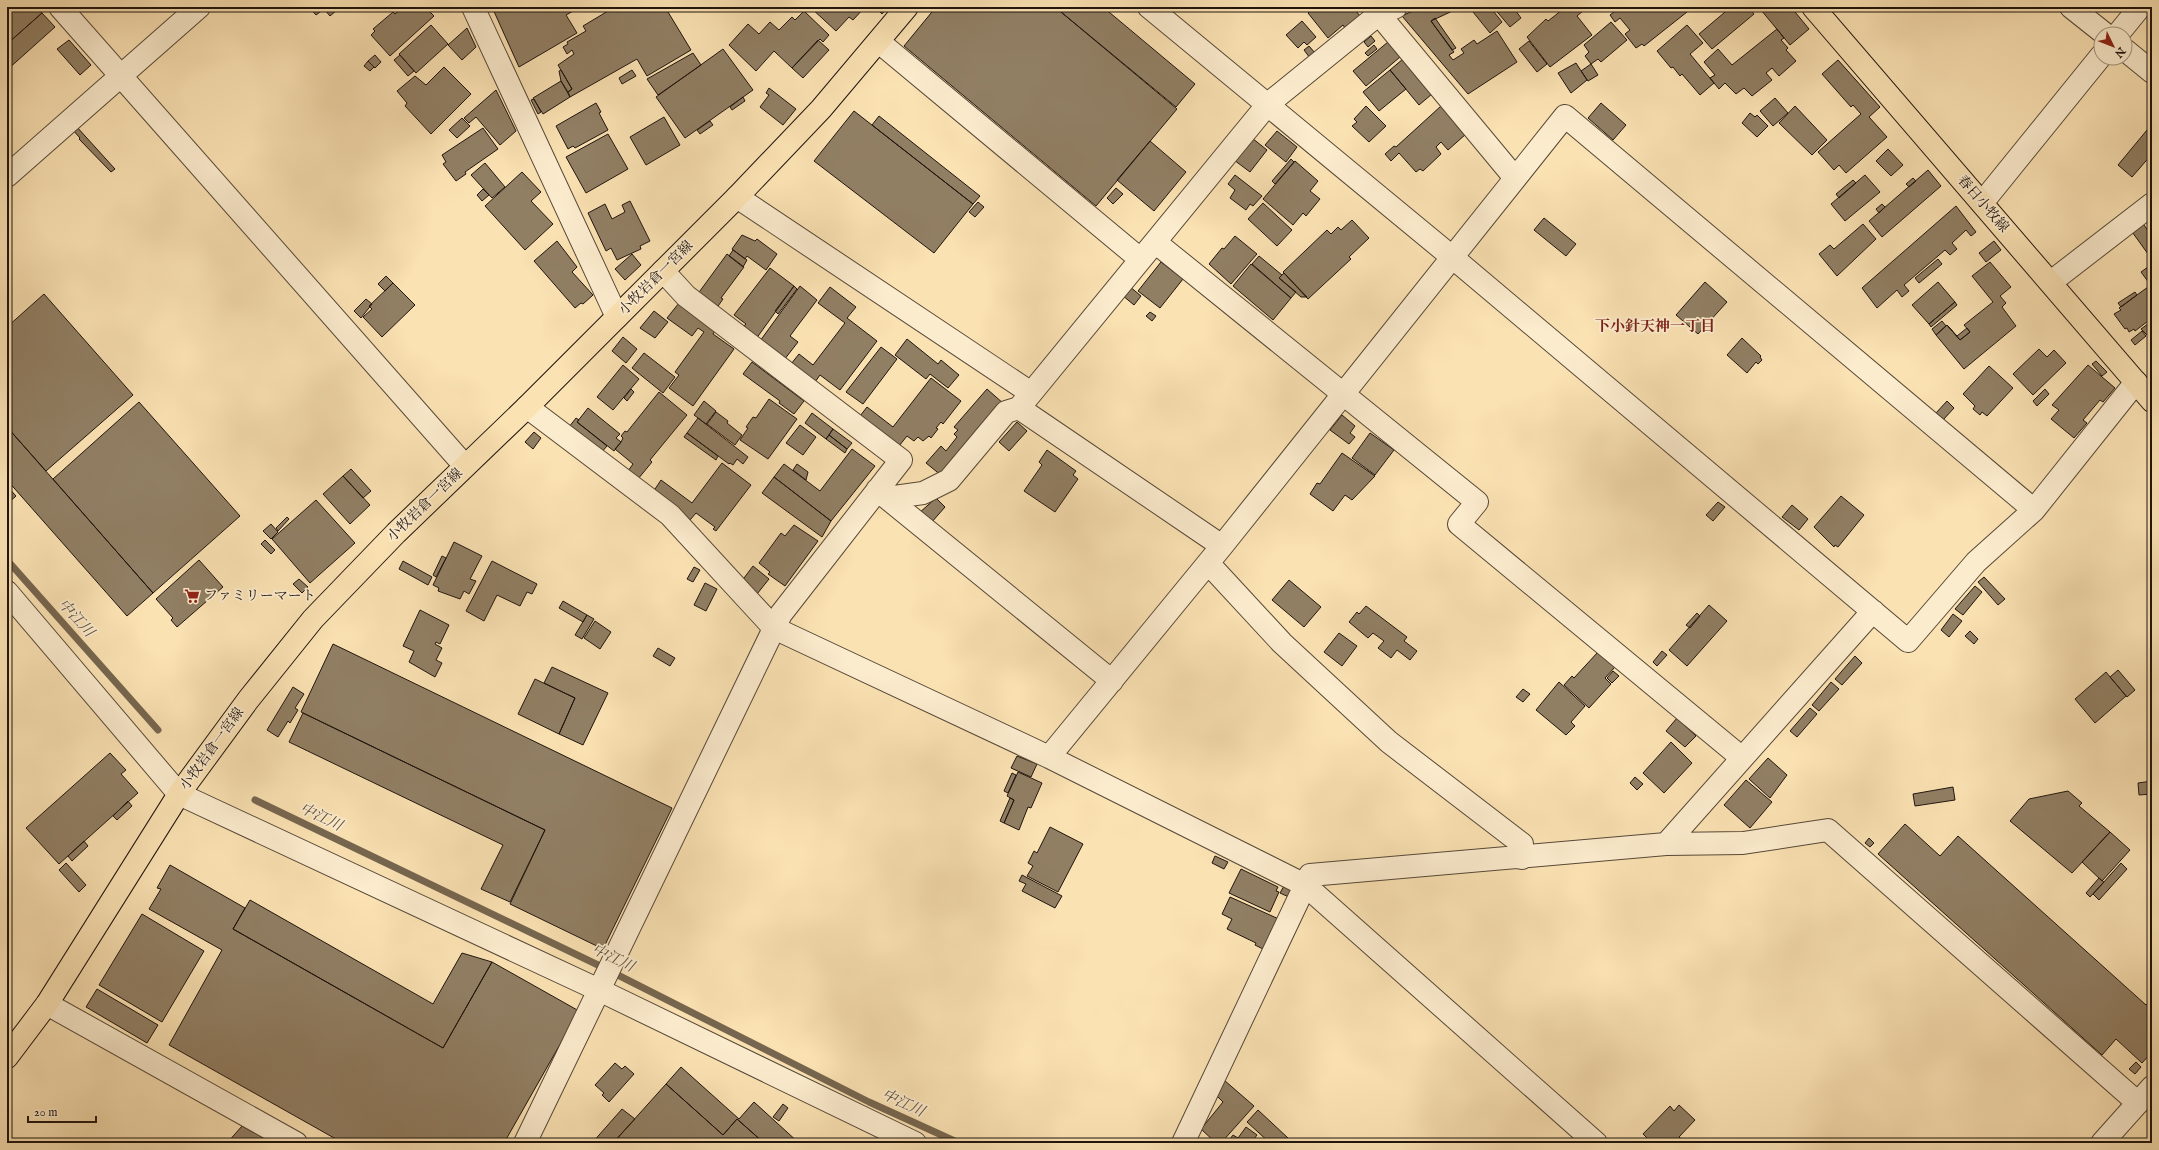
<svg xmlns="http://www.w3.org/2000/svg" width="2159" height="1150" font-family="'IM FELL English','Noto Serif JP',serif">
	<rect width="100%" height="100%" fill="#fbe2b3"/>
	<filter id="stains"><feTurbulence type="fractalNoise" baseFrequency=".005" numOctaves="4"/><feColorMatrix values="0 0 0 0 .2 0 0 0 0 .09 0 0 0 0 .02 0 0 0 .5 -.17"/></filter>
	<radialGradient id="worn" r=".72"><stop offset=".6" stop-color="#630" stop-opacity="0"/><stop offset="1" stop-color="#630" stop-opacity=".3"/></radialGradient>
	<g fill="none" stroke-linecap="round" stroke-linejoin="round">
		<path stroke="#76664f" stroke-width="7" d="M7,560L158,730
			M255,800L598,965L869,1102L959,1143"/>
	</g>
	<path fill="#917f64" stroke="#1f140e" d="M7,7H37L42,13L7,44Z
		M309,7H335L337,10L330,16L324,9L316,15Z
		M403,7H429L428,10L434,16L390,56L371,35L375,31L373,29L393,12L395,14Z
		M492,7H576L577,9L566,15L577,33L519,67Z
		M620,7H665L691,50L647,76L637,59L570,97L568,92L572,89L558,65L574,54L572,50L567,54L563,47L568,44L567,42L586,31L583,26L613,8L614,10Z
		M810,7H865L853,20L849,17L836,31Z
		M875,7H884L886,9L882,14Z
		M936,7H1055L1177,109L1096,206L904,46Z
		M1055,7H1103L1195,84L1176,107Z
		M1315,7H1353L1360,16L1345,28L1343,25L1328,38L1308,13Z
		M1421,7H1461L1431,21L1454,52L1449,55L1453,60L1464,53L1461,49L1474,40L1477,44L1497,31L1517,62L1468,94L1402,16Z
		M1469,7H1490L1502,22L1490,33Z
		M1493,7H1513L1521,18L1510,27Z
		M1566,7H1582L1584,10L1577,16L1592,35L1550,67L1527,37L1546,19L1548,21Z
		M1620,7L1622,10L1626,7H1683L1687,12L1644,46L1642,44L1636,48L1625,34L1630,30L1620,18L1615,22L1610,15Z
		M1731,7H1748L1754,14L1712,49L1699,34Z
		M1764,7H1791L1809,29L1790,45L1761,10Z
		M804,11L829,35L823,42L820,39L792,68L774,51L756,71L729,45L748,24L759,34L770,22L779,30L792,17L795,20Z
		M42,13L55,27L7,70V44Z
		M1435,18L1456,48L1452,50L1431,21Z
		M1302,21L1316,37L1307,45L1304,42L1298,48L1286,35Z
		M1611,22L1627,40L1601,62L1598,59L1591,64L1585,56L1589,52L1584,45Z
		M431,25L448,44L416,73L399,54Z
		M1687,25L1703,43L1690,54L1714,83L1700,95L1682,74L1680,76L1673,67L1671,68L1657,51Z
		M467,28L476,47L462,60L448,45Z
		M1777,29L1784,38L1781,40L1788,48L1786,50L1796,61L1779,76L1772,68L1766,73L1772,80L1752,96L1744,88L1736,94L1725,83L1719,89L1710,78L1715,75L1704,62L1718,49L1732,65Z
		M1371,36L1375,41L1368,47L1364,42Z
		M69,40L91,65L80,75L57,49Z
		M818,40L829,50L803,78L792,68Z
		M1529,41L1547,64L1537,72L1519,49Z
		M1388,42L1400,57L1366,86L1353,71Z
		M1374,45L1377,49L1368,56L1365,53Z
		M1309,46L1315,53L1310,58L1304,50Z
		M723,49L753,90L685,138L656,97Z
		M693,53L701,65L658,95L647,79Z
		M375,55L381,62L375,68L368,61Z
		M400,55L414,71L408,76L394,60Z
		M1403,59L1432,94L1419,105L1390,70Z
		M1838,60L1880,107L1869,117L1887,137L1846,173L1839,165L1834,170L1818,152L1861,114L1853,105L1851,107L1822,74Z
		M368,61L374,67L370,71L364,66Z
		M1576,63L1587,80L1571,93L1558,73Z
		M1591,64L1598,75L1588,81L1581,71Z
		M444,67L471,94L431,134L405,106L407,103L397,91L415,76L426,85Z
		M561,70L572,89L568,92L561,81L559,71Z
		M632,70L636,76L622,84L619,78Z
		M1390,70L1406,89L1379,111L1363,92Z
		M561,81L570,97L543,114L533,98Z
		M769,88L796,109L783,125L760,107L769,95L766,93Z
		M496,90L516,131L500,145L476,117L469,123L464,118Z
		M743,97L745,101L732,110L730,107Z
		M1775,98L1788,113L1773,126L1760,111Z
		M534,99L541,112L538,114L531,100Z
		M596,103L601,112L599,113L608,130L575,148L573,146L568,149L556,126Z
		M1601,103L1626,125L1613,140L1588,118Z
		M1366,106L1386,126L1369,142L1352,126L1357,122L1354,119Z
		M1441,106L1466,134L1448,150L1441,142L1436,147L1441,154L1423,171L1420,169L1416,172L1399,153L1391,161L1385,154L1394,146L1396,147Z
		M1795,106L1827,140L1812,155L1779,123Z
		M854,111L973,204L934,253L814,161Z
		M1750,113L1755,117L1757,115L1768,126L1757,137L1742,123Z
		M879,116L980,196L973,204L872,125Z
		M664,117L680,145L646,165L630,137Z
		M462,118L470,126L457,138L449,130Z
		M710,121L713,125L700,134L697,130Z
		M2152,124V154L2132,177L2118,165Z
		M76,126L115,169L111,172L79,139L80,138L72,129Z
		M483,128L498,149L465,172L466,174L456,181L443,164L446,162L442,155Z
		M1277,131L1297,147L1286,162L1265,145Z
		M608,134L628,169L586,193L566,157Z
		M1252,138L1267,150L1250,172L1234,160Z
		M1150,141L1186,172L1154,211L1117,180Z
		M1888,149L1903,165L1891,176L1876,161Z
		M1291,159L1294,162L1275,184L1272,181Z
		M1295,161L1318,181L1310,191L1320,199L1306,216L1303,213L1293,225L1263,199Z
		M485,163L505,187L492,198L471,175Z
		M1928,170L1941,186L1882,237L1869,221Z
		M522,172L541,192L531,201L553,224L525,250L485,206Z
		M1235,175L1262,196L1253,206L1250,204L1246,210L1230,198L1235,190L1228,184Z
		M1865,175L1880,192L1845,221L1831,204Z
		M1913,178L1916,181L1909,187L1906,184Z
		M1853,180L1856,183L1839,198L1836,194Z
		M1116,188L1123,194L1113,204L1107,198Z
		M483,189L489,195L482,201L477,195Z
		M630,201L650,241L640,246L641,249L617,260L611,248L606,251L588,213L605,204L612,219L625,212L622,205Z
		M978,202L984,207L975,217L969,212Z
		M1263,203L1292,230L1277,246L1248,219Z
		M1882,204L1885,207L1879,213L1876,209Z
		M1956,206L1976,232L1971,236L1966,230L1952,243L1957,249L1950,255L1945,250L1904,285L1909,291L1902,297L1897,290L1877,308L1862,288Z
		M1544,218L1576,244L1566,256L1534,230Z
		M1352,220L1369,238L1349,257L1351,259L1308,299L1283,272L1327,230L1331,234L1338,227L1341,230Z
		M2141,221L2152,236V251L2148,254L2130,229Z
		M1863,224L1876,239L1837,276L1819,254L1830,245L1834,249Z
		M742,235L755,241L757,239L777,254L766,270L747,256L745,259L732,249Z
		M1235,236L1257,254L1231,284L1209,264L1222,248L1224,249Z
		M557,241L577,267L572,272L593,295L583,304L581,303L575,308L534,261Z
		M1994,241L2001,250L1986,262L1979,253Z
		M733,250L747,260L743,267L729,256Z
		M632,254L641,265L625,280L615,269Z
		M727,254L744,267L721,298L723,299L716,309L697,295Z
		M1259,256L1282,275L1279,278L1296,292L1291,298L1252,264Z
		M1938,259L1942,264L1919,283L1915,278Z
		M1161,262L1183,279L1160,308L1138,291Z
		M1990,262L2011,287L2000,296L2006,303L2002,307L2016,326L1964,369L1936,335L1947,325L1960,340L1970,332L1964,325L1993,302L1972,276Z
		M1251,264L1291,298L1273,320L1233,286Z
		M2152,264V287L2141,272Z
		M770,268L794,286L756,339L742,328L746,324L734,315Z
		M1284,273L1307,297H1301L1279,278Z
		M386,276L393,283L385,291L378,284Z
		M1705,282L1727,302L1698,334L1676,315Z
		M1938,282L1955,302L1929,324L1912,305Z
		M393,283L415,305L382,337L363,317L372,309L369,306Z
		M794,286L797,289L778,314L775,311Z
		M800,286L817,300L790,336L798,342L784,360L760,341Z
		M1129,286L1141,296L1134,305L1122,295Z
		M830,287L856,307L847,318L877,341L840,390L820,375L815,382L791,364L799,354L813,365L845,323L818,303Z
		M2148,287L2152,293V318L2135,331L2134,329L2129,332L2127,328L2125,329L2114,314L2121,310L2119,308Z
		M2135,292L2137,295L2121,307L2118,303Z
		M44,294L133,395L46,471L7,427V327Z
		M366,299L372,304L361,318L354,311Z
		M1955,302L1957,305L1931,327L1929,324Z
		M679,303L716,329L713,334L734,349L693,406L669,388L679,375L675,372L704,332L698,328L692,336L667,318Z
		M654,311L668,322L655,338L640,328Z
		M1150,312L1156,316L1152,321L1146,316Z
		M1942,321L1946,326L1936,335L1932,329Z
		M2152,321V329L2147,335L2141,329Z
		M1947,325L1957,336L1967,328L1970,332L1960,340Z
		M2142,331L2146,336L2135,345L2131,340Z
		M623,337L637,349L626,363L612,351Z
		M1742,338L1761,356L1760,357L1762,360L1758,364L1756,362L1747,373L1727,355Z
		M907,339L938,364L941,360L959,375L948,388L930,374L926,379L895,355Z
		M881,347L897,359L863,404L846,392Z
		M2039,349L2047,357L2054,350L2066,363L2033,395L2013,374Z
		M644,353L675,377L663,393L632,368Z
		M2096,361L2107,372L2102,376L2092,364Z
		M752,362L804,401L794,414L779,403L780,401L743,374Z
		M623,365L639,379L613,410L597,397Z
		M2088,365L2115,388L2103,402L2100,400L2083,420L2087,423L2074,438L2051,419L2059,410L2052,405Z
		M1989,366L2013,388L1987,416L1982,412L1980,415L1973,409L1975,406L1963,394Z
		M931,378L961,401L943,424L941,422L936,428L938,429L931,438L929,436L923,441L918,437L914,441L907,436L899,446L860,416L867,407L893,427Z
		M631,389L634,392L627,401L624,398Z
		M987,389L1004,404L942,476L926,463L941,446L946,451L957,437L954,434L958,430L954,427Z
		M2045,389L2049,394L2037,406L2033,401Z
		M659,392L687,415L650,460L652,462L638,479L628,471L633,464L615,449L621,442L623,438L621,436L625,431L627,432Z
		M769,399L797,419L768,459L740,440L748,428L746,427L753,417L756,418Z
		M704,401L716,411L706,424L694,415Z
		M1947,401L1954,408L1943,420L1936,413Z
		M139,402L240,516L153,593L53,479Z
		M588,408L620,434L616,438L621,442L614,451L577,422Z
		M716,412L728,421L727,423L742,435L735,445L707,424Z
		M812,413L833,429L826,439L805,423Z
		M1342,415L1355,426L1350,433L1355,437L1349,444L1330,430Z
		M576,418L579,420L577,422L607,446L601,453L569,427Z
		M698,418L748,457L743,464L737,459L733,465L730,463L729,464L687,433Z
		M1017,422L1027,431L1009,451L999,442Z
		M800,425L816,437L803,455L786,443Z
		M7,427L153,593L127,616L7,480Z
		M833,429L852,443L847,449L829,435Z
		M534,432L541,438L533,449L525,442Z
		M687,433L718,456L716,460L684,437Z
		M1370,433L1394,450L1375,475L1352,458Z
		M829,435L847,449L845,453L826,439Z
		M852,449L875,466L831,521L774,477L784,464L820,491Z
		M1047,450L1076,471L1073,475L1078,479L1055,512L1024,491L1042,465L1039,462Z
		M1342,453L1375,476L1352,500L1345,495L1333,511L1310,494L1317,483L1320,484Z
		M722,463L751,485L716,531L713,529L715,527L696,513L690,520L653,492L661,480L692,503Z
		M797,464L808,472L806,480L793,470Z
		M351,469L371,491L363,498L343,476Z
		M343,476L370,505L350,524L323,494Z
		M774,477L831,521L822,537L762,493Z
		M7,486L16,496L7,504Z
		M1841,496L1864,515L1838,547L1835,545L1834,547L1814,527Z
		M936,498L945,507L931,523L919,513Z
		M316,500L355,543L310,583L272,539Z
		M1718,502L1725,507L1713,521L1706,515Z
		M1792,505L1808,519L1799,530L1782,517Z
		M287,517L289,519L278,531L276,528Z
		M271,524L278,532L271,539L263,531Z
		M794,525L818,541L785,586L768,574L770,572L759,563L781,533L785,536Z
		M265,540L275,550L271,554L261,544Z
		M454,542L482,556L470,579L476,581L469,594L464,591L460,599L438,591L439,588L433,585Z
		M442,556L446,558L436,577L433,575Z
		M199,560L223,587L177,627L171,620L173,618L156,599Z
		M403,561L432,577L428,585L399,569Z
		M492,561L537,584L532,594L527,592L520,606L497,595L484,621L466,611Z
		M753,566L769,579L757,594L741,582Z
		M694,567L700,570L693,582L687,579Z
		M1984,577L2005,599L1998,605L1978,582Z
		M299,579L308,587L302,593L293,584Z
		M1289,580L1321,607L1304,627L1272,600Z
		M705,583L717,589L706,611L694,605Z
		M1975,586L1982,592L1963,615L1955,609Z
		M563,601L587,615L583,622L559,608Z
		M1709,605L1727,621L1687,666L1669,650Z
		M1366,606L1407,637L1404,641L1417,651L1410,660L1397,650L1391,658L1378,648L1384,641L1373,633L1368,638L1349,622L1357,612L1359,614Z
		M420,610L449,625L440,644L436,642L435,644L442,648L436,660L442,663L435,677L409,662L414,651L403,646Z
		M1697,613L1700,616L1690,628L1686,625Z
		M1953,614L1962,621L1949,637L1941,630Z
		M587,615L594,619L582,639L575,635Z
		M595,621L611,632L600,649L584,638Z
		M1970,631L1978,639L1974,644L1965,636Z
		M1339,633L1357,646L1342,666L1324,652Z
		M333,644L672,808L603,949L510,904L545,830L301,712Z
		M658,648L675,658L670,666L653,656Z
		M1662,651L1667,655L1657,666L1653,662Z
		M1598,652L1615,667L1605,678L1611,684L1589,708L1564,685L1572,676L1574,678Z
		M1855,656L1862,663L1842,685L1835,679Z
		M552,667L608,693L583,745L559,734L575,698L544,683Z
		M2118,670L2135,690L2127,697L2110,677Z
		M1613,671L1619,676L1612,683L1607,678Z
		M2106,672L2126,696L2095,723L2075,699Z
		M535,679L575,698L559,734L518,714Z
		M1559,682L1585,706L1571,722L1575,726L1566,735L1536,710Z
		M1831,682L1839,689L1819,711L1812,705Z
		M293,687L304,694L295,708L298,710L290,723L288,721L278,737L267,730Z
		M1523,689L1530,694L1523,702L1516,697Z
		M1810,708L1817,714L1797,737L1790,731Z
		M303,713L545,830L510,902L481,889L503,845L289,742Z
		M1677,718L1696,736L1685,747L1666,731Z
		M1671,742L1692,763L1664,793L1643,773Z
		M110,753L126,770L121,774L138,793L59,864L26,828Z
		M1017,756L1037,764L1031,777L1011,768Z
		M1768,758L1787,775L1770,798L1749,779Z
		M1018,772L1042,783L1031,808L1028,807L1019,830L1004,823L1014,800L1007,796Z
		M1012,773L1016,775L1008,793L1004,791Z
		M1635,777L1643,784L1637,790L1630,783Z
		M1746,780L1772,802L1750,828L1724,805Z
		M2152,781V794L2139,795L2138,783Z
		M1953,787L1955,800L1915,806L1913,794Z
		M2068,791L2082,803L2079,806L2110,832L2072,873L2010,821L2029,799Z
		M1010,798L1014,800L1004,823L1000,821Z
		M128,801L132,806L117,820L113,816Z
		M1905,824L1940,856L1958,836L2146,1005L2152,999V1052L2142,1063L2116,1039L2102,1055L1878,854Z
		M1050,827L1083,844L1058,892L1027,876L1033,866L1028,863L1034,851L1037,853Z
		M2110,832L2130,850L2102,881L2082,862Z
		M1869,838L1874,843L1870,847L1865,843Z
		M84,841L88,846L72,861L68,856Z
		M1215,856L1228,862L1224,869L1212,863Z
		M66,863L86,885L79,892L59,870Z
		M2121,863L2127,869L2099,900L2093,894Z
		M170,865L245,908L233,929L443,1048L492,962L579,1011L504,1143H343L169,1045L222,950L149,909L161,889L157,888Z
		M1241,869L1278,887L1276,891L1279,892L1270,912L1229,893Z
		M1022,875L1062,896L1055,908L1022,891L1026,884L1019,881Z
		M2099,878L2104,882L2090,897L2086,893Z
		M1284,886L1295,891L1291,898L1280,893Z
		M1230,897L1281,920L1267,951L1255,945L1256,943L1227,929L1232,919L1222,914Z
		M250,900L433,1004L462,953L492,962L443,1048L233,929Z
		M142,914L204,951L162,1022L99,985Z
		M97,989L158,1025L147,1043L86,1007Z
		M2136,1062L2141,1067L2135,1074L2129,1069Z
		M615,1063L622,1069L625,1066L634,1074L609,1102L602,1095L604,1093L595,1085Z
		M681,1067L739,1119L754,1102L799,1143H764L737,1119L723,1135L666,1084Z
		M1224,1080L1254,1106L1221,1143L1218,1140L1216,1143L1201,1129L1223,1102L1216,1095Z
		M666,1084L723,1135L737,1119L764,1143H613Z
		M783,1104L788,1108L779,1121L773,1117Z
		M1679,1105L1695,1120L1679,1137L1683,1140L1680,1143H1648L1650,1141L1643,1134L1670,1106L1674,1111Z
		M622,1109L635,1119L613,1143H592Z
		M1258,1110L1288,1138L1283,1143H1270L1247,1122Z
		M242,1126L273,1143H227Z
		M1246,1127L1257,1135L1251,1143H1227L1233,1135L1238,1138Z"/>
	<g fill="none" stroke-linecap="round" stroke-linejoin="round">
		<g stroke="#564837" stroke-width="24">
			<path id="minor" d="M60,7L465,466
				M473,7L617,317
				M1149,7L1452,257L1908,641L1976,562L2034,510L2136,382
				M1373,7L1515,178
				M2071,7L2105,34
				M2118,34L2140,7
				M879,42L1140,259
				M2125,50L2152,72
				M7,176L199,7
				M737,197L1031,393
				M1982,203L2101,56
				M1155,242L1477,502L1459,524L1742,758
				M2051,282L2152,204
				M527,407L670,515L774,628L1049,757L1305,885L1596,1143
				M1019,408L1222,546
				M877,490L887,498L923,493L949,480L1006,412L1019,408L1268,104L1379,14L1396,7
				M887,498L1112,681
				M1208,563L1282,643L1389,742L1522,844V858
				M7,592L179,794L599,990L915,1143
				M1049,757L1222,546L1565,116L2034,510
				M1666,844L1873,611
				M47,1004L296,1143
				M525,1143L781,614L901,460L686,296L663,271
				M1183,1143L1310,875L1666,844L1743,843L1828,830L2138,1103
				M2102,1143L2152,1087"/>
		</g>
		<g stroke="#1f140e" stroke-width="24">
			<path id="major" d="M1813,7L2152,401
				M7,1057L47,1004L179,794L248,700L313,619L396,533L527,407L737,197L821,109L907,7"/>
		</g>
		<use href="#minor" stroke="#fcecce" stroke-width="22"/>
		<use href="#major" stroke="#fbe2b3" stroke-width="22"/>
	</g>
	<defs>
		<g id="supermarket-bare" transform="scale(1.2)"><path d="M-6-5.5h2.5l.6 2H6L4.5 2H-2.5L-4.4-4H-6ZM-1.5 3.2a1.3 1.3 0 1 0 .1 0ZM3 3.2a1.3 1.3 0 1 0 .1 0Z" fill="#8f2418" stroke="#fcecce" stroke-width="2.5" paint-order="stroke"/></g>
	</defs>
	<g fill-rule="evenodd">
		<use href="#supermarket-bare" x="192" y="596"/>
	</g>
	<g text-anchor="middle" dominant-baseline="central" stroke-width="3.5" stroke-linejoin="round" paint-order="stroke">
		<g font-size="14" fill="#1f140e" stroke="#fcecce">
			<text transform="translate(1983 204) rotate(49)">春日小牧線</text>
			<text transform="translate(656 278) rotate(-45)">小牧岩倉一宮線</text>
			<text transform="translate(425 505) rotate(-44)">小牧岩倉一宮線</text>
			<text transform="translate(212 749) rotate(-54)">小牧岩倉一宮線</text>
		</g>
		<g font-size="14" fill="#1f140e" stroke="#fcecce" text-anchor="start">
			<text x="204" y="596">ファミリーマート</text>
		</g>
		<g font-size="15" font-weight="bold" fill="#7a1f14" stroke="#fcecce">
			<text x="1655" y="326">下小針天神一丁目</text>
		</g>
		<g font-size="15" font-style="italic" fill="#60513f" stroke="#fcecce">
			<text transform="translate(76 618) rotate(48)">中江川</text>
			<text transform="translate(321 817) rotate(26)">中江川</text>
			<text transform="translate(613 958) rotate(26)">中江川</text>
			<text transform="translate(903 1103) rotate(25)">中江川</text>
		</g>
	</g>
	<rect width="2159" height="1150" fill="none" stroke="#fbe2b3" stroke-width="24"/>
	<rect x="8" y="8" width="2143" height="1134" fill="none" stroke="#1f140e" stroke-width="2"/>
	<rect x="12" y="12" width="2135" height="1126" fill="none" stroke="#1f140e"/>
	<g transform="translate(2113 46) rotate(133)"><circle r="19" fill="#fcecce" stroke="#a49681"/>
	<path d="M0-3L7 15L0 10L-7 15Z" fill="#8f2418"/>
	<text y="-6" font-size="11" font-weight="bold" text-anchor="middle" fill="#1f140e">N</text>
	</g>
	<path d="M28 1116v6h68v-6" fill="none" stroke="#1f140e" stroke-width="2"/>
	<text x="34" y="1116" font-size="12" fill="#1f140e" stroke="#fcecce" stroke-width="3" paint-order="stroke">20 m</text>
	<rect width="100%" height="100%" filter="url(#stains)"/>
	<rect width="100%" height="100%" fill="url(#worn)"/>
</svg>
